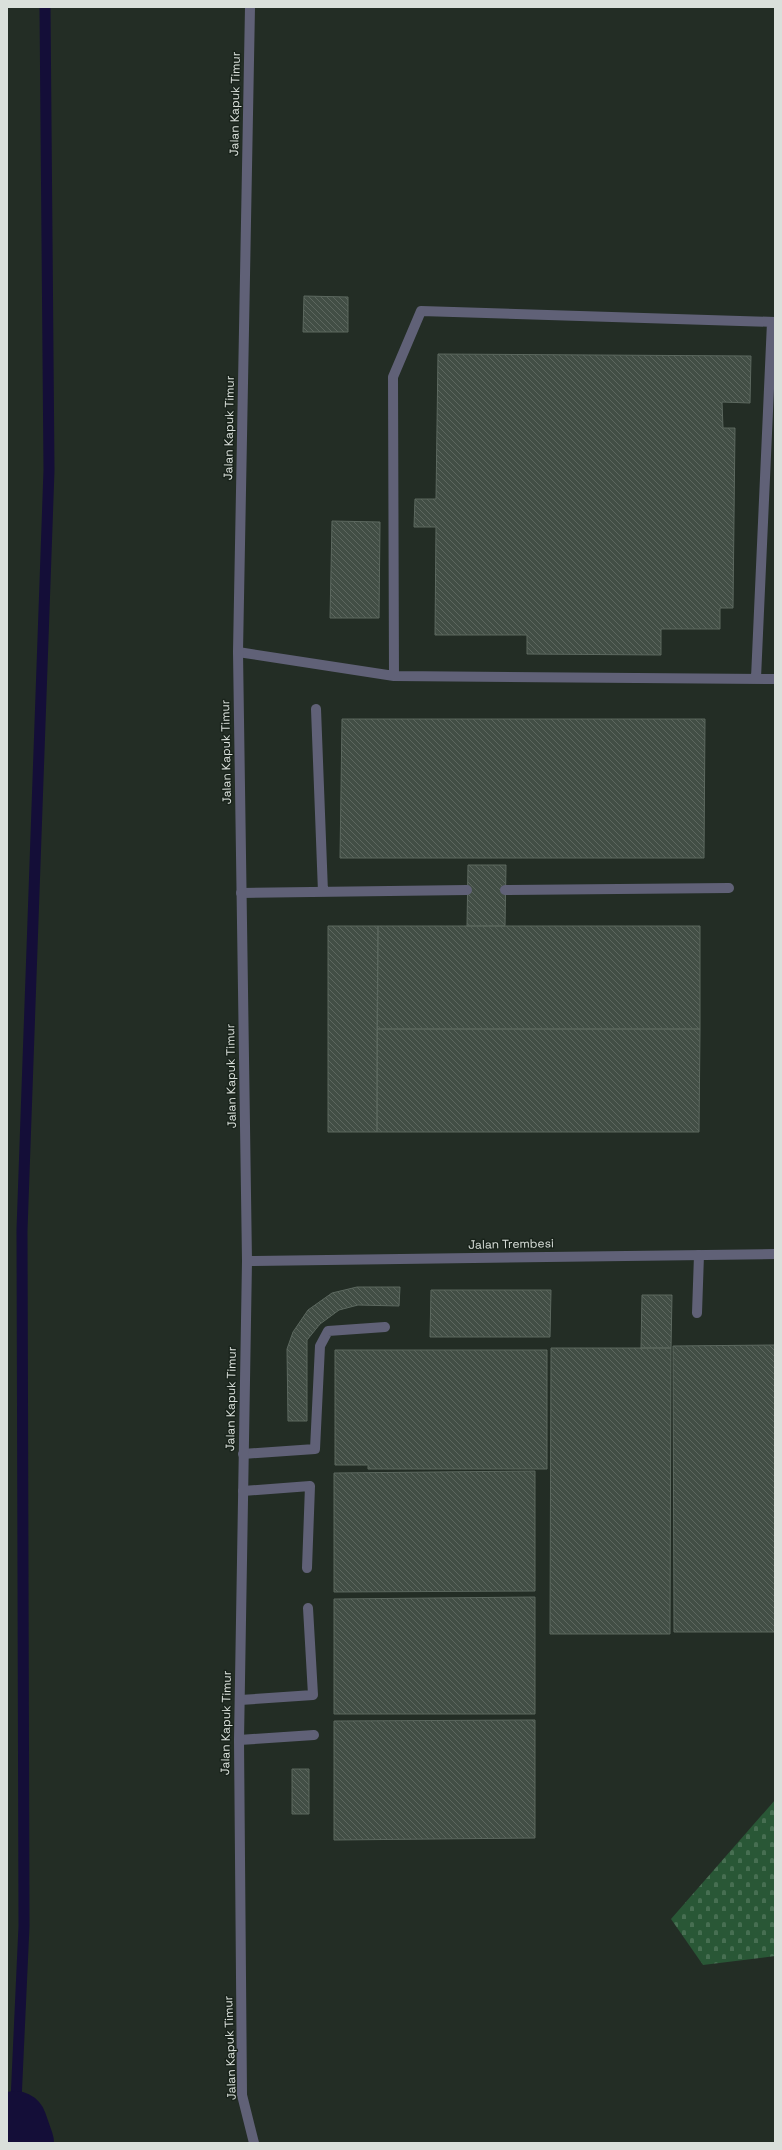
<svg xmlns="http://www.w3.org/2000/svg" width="782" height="2150" font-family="'Space Grotesk',sans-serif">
	<defs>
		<pattern id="cemetery-stones" width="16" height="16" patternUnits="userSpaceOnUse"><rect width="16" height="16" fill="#295736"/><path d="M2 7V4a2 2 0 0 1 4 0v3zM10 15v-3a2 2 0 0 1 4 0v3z" fill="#476f52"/></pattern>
		<pattern id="building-back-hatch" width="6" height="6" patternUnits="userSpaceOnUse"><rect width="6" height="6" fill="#424e45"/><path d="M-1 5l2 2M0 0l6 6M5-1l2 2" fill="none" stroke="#5d675f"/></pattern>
	</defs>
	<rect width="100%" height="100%" fill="#232d25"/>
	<path fill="url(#cemetery-stones)" d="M775,1800V1956L703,1965L671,1919Z"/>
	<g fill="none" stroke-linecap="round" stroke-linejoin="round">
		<path stroke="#140e38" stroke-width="11" d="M15,2123L24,1926L22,1230L49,470L45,7"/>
		<path stroke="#140e38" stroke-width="64" d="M15,2123L22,2143"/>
	</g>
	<path fill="url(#building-back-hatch)" stroke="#5c685f" d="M304,296L348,297V332H303Z
		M438,354L751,356L750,403L722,402L723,428H735L733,608H720V629H661V655L527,654V635H435L436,527H414L415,499H436Z
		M332,521L380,522L379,618H330Z
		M342,719H705L704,858H340Z
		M468,865H506L505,926H467Z
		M328,926H378L377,1132H328Z
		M378,926H700V1029H377Z
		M377,1029H700L699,1132H377Z
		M357,1287H400L399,1306L358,1305L339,1310L320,1324L307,1340V1421H288L287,1349L293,1332L308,1310L332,1293Z
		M431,1290H551L550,1337H430Z
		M642,1295H672L671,1348H641Z
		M775,1345V1632H674L673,1346Z
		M551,1348H671L670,1634H550Z
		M335,1350H547V1469H368V1465H335Z
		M535,1471V1591L334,1592V1473Z
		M535,1597V1714H334V1599Z
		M535,1720V1838L334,1840V1721Z
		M292,1769H309V1814H292Z"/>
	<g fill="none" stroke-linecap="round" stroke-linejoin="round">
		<path stroke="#606177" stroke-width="10" d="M238,652L394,676L775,679
			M394,676L393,377L421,311L775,322
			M756,678L772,322
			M316,709L323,892
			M505,890L729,888
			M241,893L467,890
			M697,1313L699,1255
			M243,1454L315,1449L320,1346L328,1331L385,1327
			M243,1491L310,1486L307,1568
			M240,1700L313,1695L308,1608
			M239,1740L314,1735"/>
		<path stroke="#606177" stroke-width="10" d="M250,7L238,652L247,1261L239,1740L242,2095L254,2143
			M247,1261L775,1254"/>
	</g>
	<g text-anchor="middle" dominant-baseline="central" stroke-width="3" stroke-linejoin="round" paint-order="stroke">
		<g font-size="12" fill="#dae0db" stroke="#19231b">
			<text transform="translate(235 104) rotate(-89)">Jalan Kapuk Timur</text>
			<text transform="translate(229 428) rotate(-89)">Jalan Kapuk Timur</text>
			<text transform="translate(226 752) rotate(-91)">Jalan Kapuk Timur</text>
			<text transform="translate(231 1076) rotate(-91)">Jalan Kapuk Timur</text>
			<text transform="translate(511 1244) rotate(-1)">Jalan Trembesi</text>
			<text transform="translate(231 1399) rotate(-89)">Jalan Kapuk Timur</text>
			<text transform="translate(226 1723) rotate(-89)">Jalan Kapuk Timur</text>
			<text transform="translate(230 2048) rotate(-92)">Jalan Kapuk Timur</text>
		</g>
	</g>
	<rect width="782" height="2150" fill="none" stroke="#dae0db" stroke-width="16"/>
</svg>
